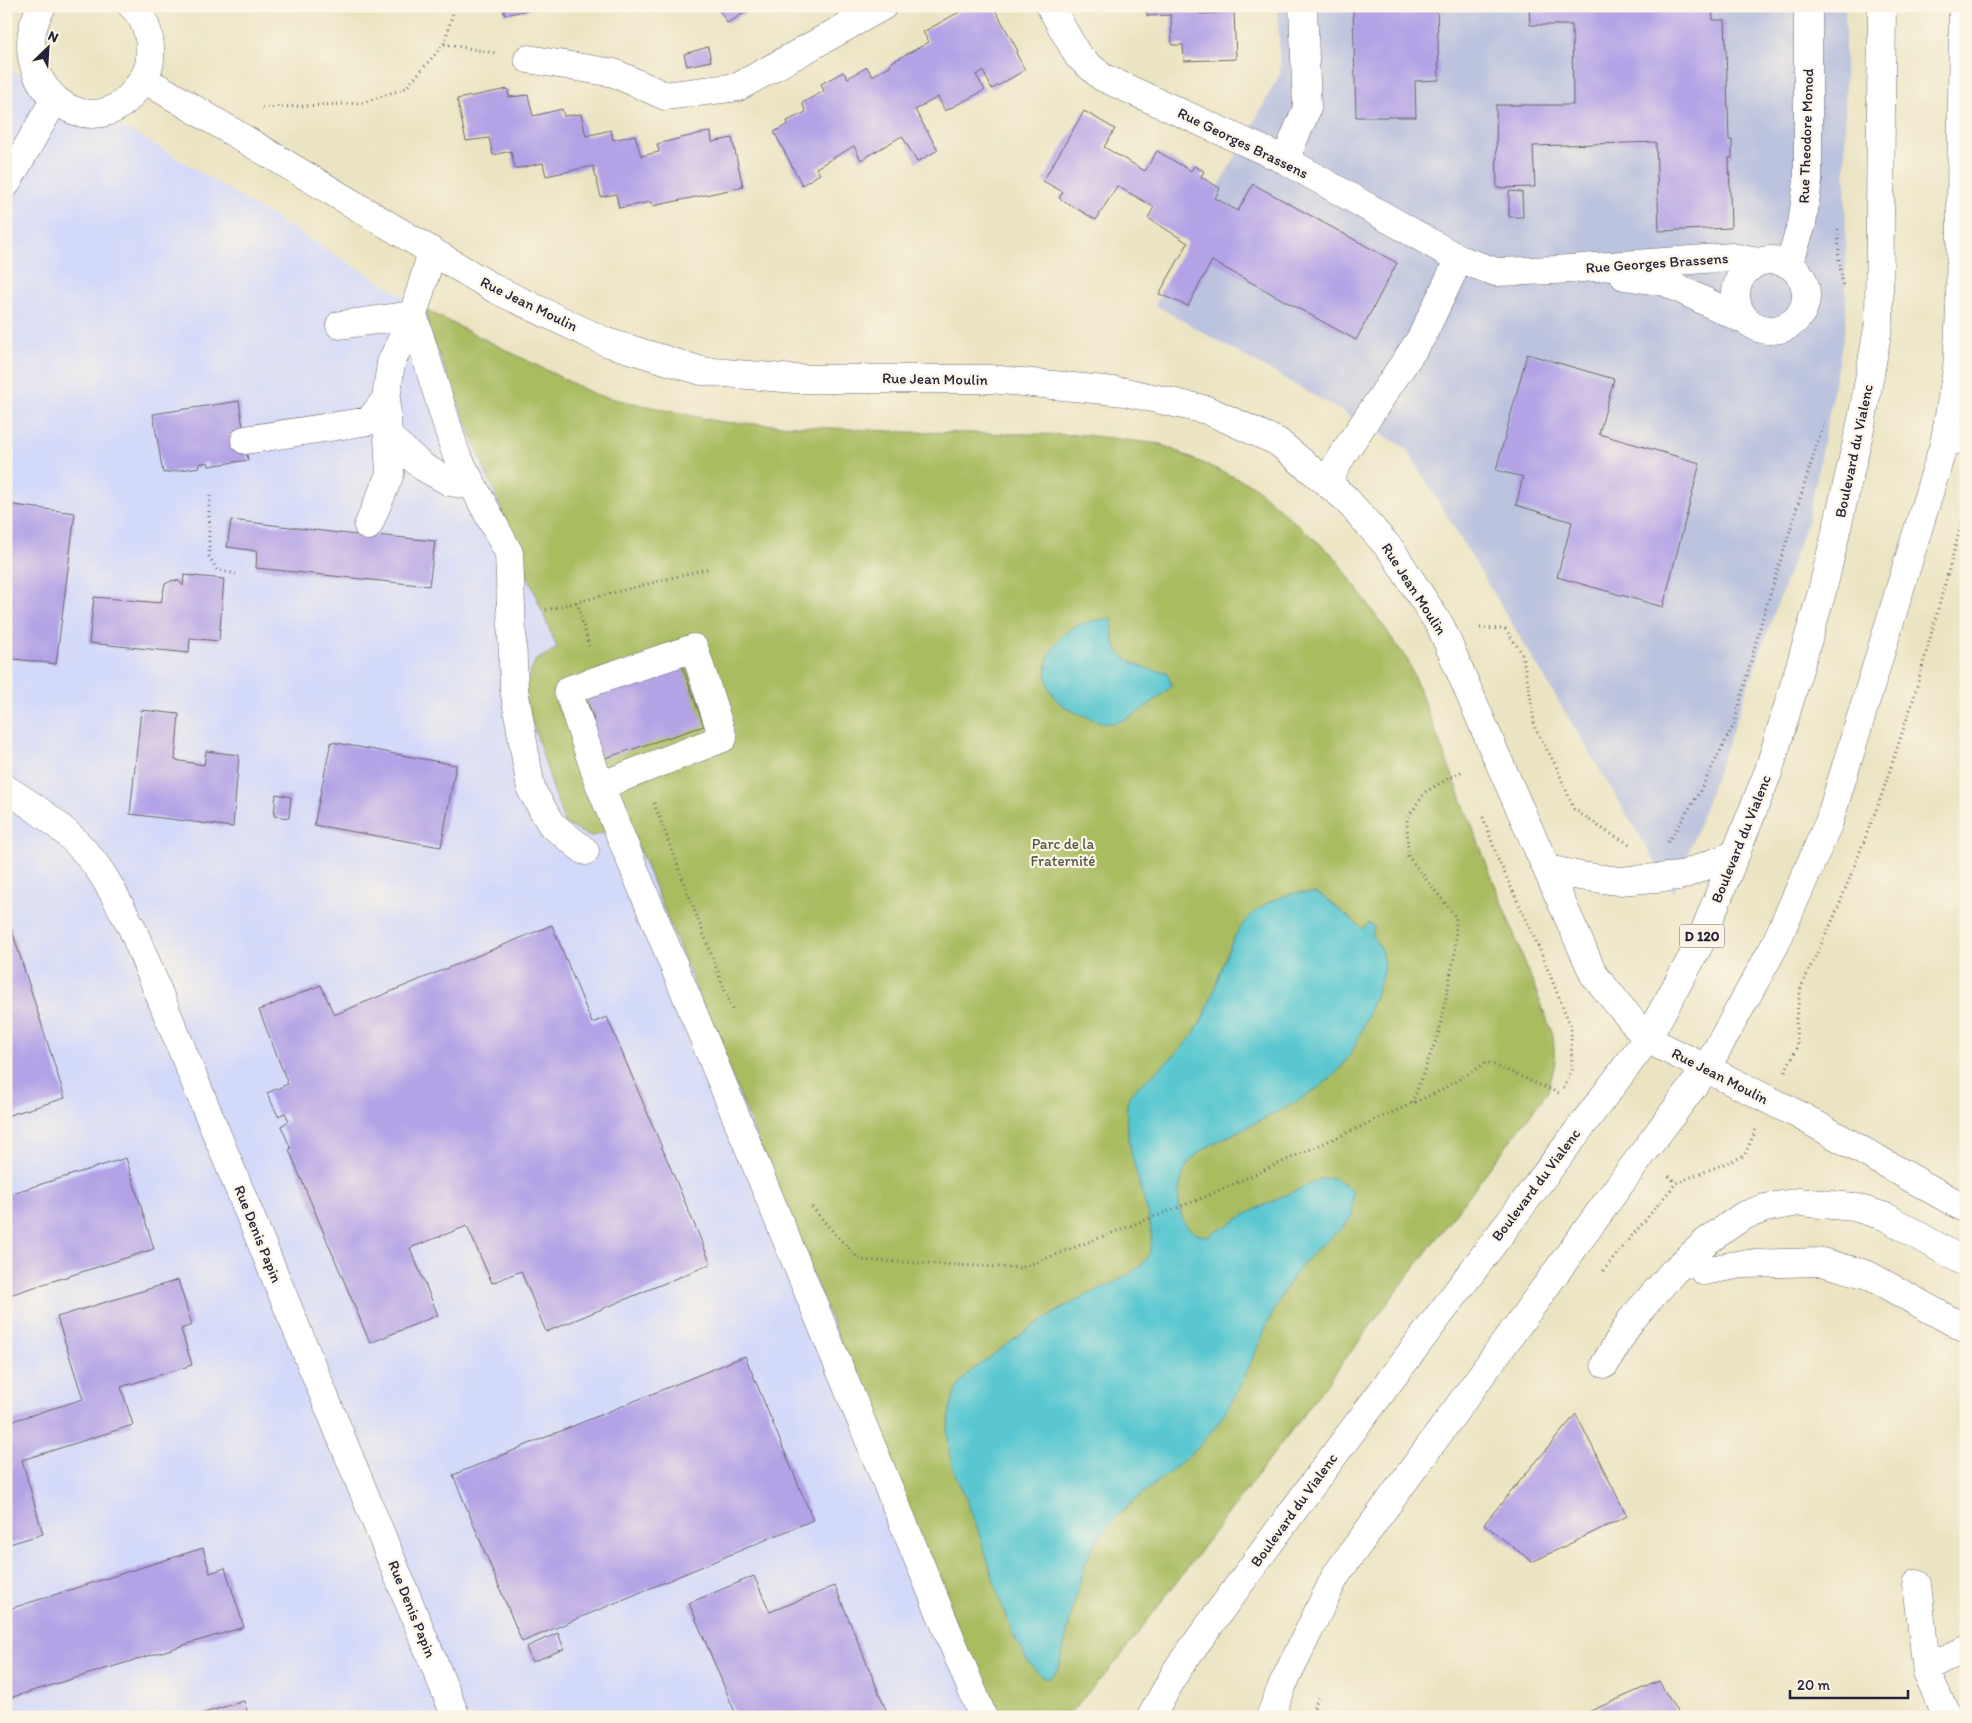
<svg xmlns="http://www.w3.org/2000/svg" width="1972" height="1723" font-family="Itim,sans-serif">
	<rect width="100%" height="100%" fill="#fcf5e5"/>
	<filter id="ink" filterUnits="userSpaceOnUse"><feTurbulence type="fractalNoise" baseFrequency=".02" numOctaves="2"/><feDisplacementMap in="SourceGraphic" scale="10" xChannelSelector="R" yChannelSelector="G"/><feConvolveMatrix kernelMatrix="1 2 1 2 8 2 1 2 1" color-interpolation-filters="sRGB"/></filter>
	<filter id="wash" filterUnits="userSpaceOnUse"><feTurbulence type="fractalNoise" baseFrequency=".0096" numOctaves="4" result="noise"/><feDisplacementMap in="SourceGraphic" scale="20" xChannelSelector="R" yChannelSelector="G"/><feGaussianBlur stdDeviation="1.12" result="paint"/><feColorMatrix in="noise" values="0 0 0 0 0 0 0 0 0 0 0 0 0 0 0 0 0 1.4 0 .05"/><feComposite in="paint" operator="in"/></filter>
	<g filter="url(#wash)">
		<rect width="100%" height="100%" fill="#ebe4c3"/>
		<path fill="#d3d9f9" d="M6,68L140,136L426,310L429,330L557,648L535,661L630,824L993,1717H6Z"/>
		<path fill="#bcc3de" d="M1278,6H1845L1846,323L1809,516L1674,893L1406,448L1155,305L1280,74Z"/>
		<path fill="#a9bc60" stroke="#666f4e" d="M426,310L596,395L721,422L908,432L1086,435L1160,444L1252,485L1334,556L1408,661L1553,1035L1555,1063L1548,1091L1116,1662L1066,1717H993L629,824L590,837L564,823L523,692L535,661L557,648L429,330Z"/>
		<path fill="#5ac7d0" stroke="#3e7486" d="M1112,618C1113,626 1112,635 1114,642C1119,662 1149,671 1167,672L1172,686C1156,699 1138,716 1117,722C1107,725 1097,721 1088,717C1078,713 1068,710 1060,703C1037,681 1045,646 1071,629C1083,621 1098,620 1112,618Z
			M1294,893H1315L1324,897L1363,929L1368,923L1375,927L1371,934C1391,959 1384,974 1373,1001C1364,1023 1357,1048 1342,1066C1322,1092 1273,1114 1243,1129C1227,1137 1207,1145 1194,1157C1173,1177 1170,1235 1208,1236L1250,1212L1312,1183L1320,1179L1334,1178L1353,1191L1352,1216C1344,1228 1330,1237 1319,1247C1310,1255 1301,1266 1294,1275C1262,1322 1250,1381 1216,1426C1184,1470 1131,1493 1099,1538C1078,1566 1069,1632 1059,1667L1055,1673L1048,1679C1021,1669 1001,1604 993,1578C986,1553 977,1528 968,1503C963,1491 956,1478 952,1465C945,1438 946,1400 964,1378C968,1373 973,1370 978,1366C1012,1340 1047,1315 1086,1296C1101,1289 1142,1271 1148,1256C1157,1237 1146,1209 1141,1190C1134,1166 1120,1117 1130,1094C1150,1075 1179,1055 1194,1033C1229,980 1217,912 1294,893Z"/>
		<g id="blocks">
			<path fill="#b3a2e6" d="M503,6H541V7L505,15Z
				M717,6H757L727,23Z
				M970,6H993L1018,51L1016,53L1025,70L992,89L983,71L976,75L985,90L945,111L938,97L915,110L938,150L917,162L902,136L861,160L854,146L816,168L820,174L802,185L774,132L788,124L787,121L806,112L802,103L824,91L821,84L843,72L848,78L867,67L872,76L891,65L890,63L929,42L923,32Z
				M1147,6H1200V14L1234,12L1236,59L1184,61L1183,45H1172L1171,15L1147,16Z
				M1353,6H1437L1439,80L1415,81L1416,117H1356Z
				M1529,6H1712L1713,20H1725L1729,140H1732V158H1729L1731,228L1659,231L1656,142L1533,146L1535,187L1497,188L1496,105H1573L1572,25H1530Z
				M708,47L711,61L687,66L684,54Z
				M508,89L509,97L528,95L533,116L562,109L564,116L581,114L586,136L611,130L613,140L635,135L641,156L659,152L657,144L702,133L711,132L712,142L732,138L743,187L653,206L651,202L619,208L616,194L601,197L593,166L546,176L543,163L515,169L511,151L493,155L489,138L466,141L457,99Z
				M1084,111L1115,129L1104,147L1145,171L1157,151L1191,171L1194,166L1204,171L1201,177L1220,188L1215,198L1238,211L1253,184L1397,263L1356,340L1212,261L1188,306L1159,294L1188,243L1148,218L1154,207L1117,186L1096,220L1059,198L1063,192L1043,181Z
				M1509,191L1522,192L1523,217H1509Z
				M1527,354L1614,379L1599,434L1700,463L1663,607L1557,577L1572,522L1516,505L1523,477L1496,470Z
				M239,401L248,460L209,466L208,462L199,464L200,467L163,473L153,414Z
				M6,504L75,513L56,664L6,658Z
				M231,520L356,535L358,525L376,535L435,541L429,586L256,568L257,551L227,547Z
				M184,575L224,579L219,641L190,638L189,653L89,643L94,597L161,603L165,584L173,580L179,581L183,586Z
				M682,666L704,726L602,759L588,722L594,720L584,693Z
				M141,710L179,714L175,760L204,765L206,751L239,755L233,827L130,814Z
				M331,742L456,765L441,847L314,825Z
				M276,794L291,797L289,818L274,816Z
				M6,912L65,1098L6,1116Z
				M552,925L592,1023L607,1017L711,1264L546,1332L521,1271L492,1283L467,1226L410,1248L438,1315L370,1343L289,1150L291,1149L281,1126L289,1121L285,1113L278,1116L267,1093L288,1084L259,1010L321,985L334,1015Z
				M126,1158L154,1249L6,1296V1195Z
				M178,1280L192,1325L181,1329L192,1365L121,1387L133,1425L22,1460L43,1534L6,1545V1423L83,1399L57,1317Z
				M745,1356L813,1520L522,1642L453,1475Z
				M1576,1414L1627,1516L1532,1562L1484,1524Z
				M203,1548L210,1573L225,1568L244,1627L6,1699V1610Z
				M754,1576L770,1612L835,1586L889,1717H737L689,1603Z
				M558,1633L564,1649L532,1662L526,1647Z
				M1659,1681L1680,1717H1577Z
				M244,1701L249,1717H194V1716Z"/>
		</g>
	</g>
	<g filter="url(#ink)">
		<use href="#blocks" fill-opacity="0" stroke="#68666b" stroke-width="1"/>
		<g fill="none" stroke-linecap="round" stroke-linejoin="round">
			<g stroke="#68666b" stroke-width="29">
				<path id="minor" d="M42,6C0,77 88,155 136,89C143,80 150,70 150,58C151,39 147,20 132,6
					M1050,6L1078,56L1102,77L1285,160L1459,259L1496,272L1555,270L1732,257L1758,262
					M528,59L614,73L665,96L738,87L883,6
					M144,79L495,289L606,342L702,371L795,379H990L1125,392L1207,410L1278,442L1345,498L1392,551L1441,627L1495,753L1594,975L1647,1039L1799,1115L1966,1209
					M1285,160L1307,108L1303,6
					M6,184L52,104
					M432,252L413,315L456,454L509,553L514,689L531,789L551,824L585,851
					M1736 295a35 35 0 1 1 70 0a35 35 0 1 1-70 0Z
					M1789,264L1802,224L1808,181V6
					M1624,276L1665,282L1750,323
					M340,325L413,315
					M389,437L423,467L450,482L473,486
					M245,440L369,421L386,399L391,363L413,315
					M1944,444L1966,437
					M1327,483L1341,457L1421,338L1459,259
					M368,526L390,474L386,399
					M600,786L723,738L694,648L568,690L600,786L983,1717
					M6,789C42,811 79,838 102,874C113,891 122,910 132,928L456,1717
					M1548,869L1580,876L1619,881L1680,876L1736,854
					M1690,1257L1704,1271L1742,1264L1822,1262L1868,1275L1966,1329
					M1605,1364L1631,1320L1673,1272L1707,1241L1743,1216L1765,1208L1799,1202L1854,1207L1886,1217L1966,1263
					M1917,1584L1927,1673L1947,1717
					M1927,1667L1966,1650"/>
			</g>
			<g stroke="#68666b" stroke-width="29">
				<path id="major" d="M1151,1717L1178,1668L1334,1455L1647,1039L1699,945L1769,770L1822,592L1862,420L1879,322L1882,6
					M1270,1717L1283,1684L1336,1575L1626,1176L1706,1069L1774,947L1829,822L1944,444L1957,370L1960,309L1963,6"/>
			</g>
			<path stroke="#68666b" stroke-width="3" stroke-dasharray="1 4" stroke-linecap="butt" d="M444,44L495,53
				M262,108L362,103L406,88L444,44L455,6
				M1838,229L1839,259L1843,288
				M210,496L209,508V556L217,570L236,574
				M577,602L589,646
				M546,610L710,568
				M1480,628L1505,629L1522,653L1530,694L1535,728L1556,766L1574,809L1604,830L1631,845
				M654,803L733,1012
				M1483,817L1498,859L1539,948L1571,1027L1572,1070L1562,1091
				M1668,842L1699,793L1734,724L1762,620L1824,422
				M1785,1071L1797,1048L1796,1018L1801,987L1836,913L1880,800L1914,697L1966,507
				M1412,1103L1439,1032L1455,953L1456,917L1408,856L1407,819L1425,792L1464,770
				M1669,1176L1676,1183
				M812,1207L833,1232L860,1260L1021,1268L1200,1199L1440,1091L1487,1062L1561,1094
				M1603,1271L1676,1183L1744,1156L1756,1130
				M1311,1717L1319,1694"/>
			<use href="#minor" stroke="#fff" stroke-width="28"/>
			<use href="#major" stroke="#fff" stroke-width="28"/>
		</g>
	</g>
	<g text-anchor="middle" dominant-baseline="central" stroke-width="4.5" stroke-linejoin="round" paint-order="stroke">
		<rect fill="#fcf5e5" stroke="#63616e" stroke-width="1" x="1679.5" y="924.5" width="45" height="23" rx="4"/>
		<g font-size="14" font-weight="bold" fill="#22223b">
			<text x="1702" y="936">D 120</text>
		</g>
		<g font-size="15" fill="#22223b" stroke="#fcf5e5">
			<text transform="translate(1806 136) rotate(-88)">Rue Theodore Monod</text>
			<text transform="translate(1243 143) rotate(26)">Rue Georges Brassens</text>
			<text transform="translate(1657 263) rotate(-4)">Rue Georges Brassens</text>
			<text transform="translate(529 304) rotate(26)">Rue Jean Moulin</text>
			<text transform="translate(935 379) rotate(1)">Rue Jean Moulin</text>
			<text transform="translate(1854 451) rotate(-78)">Boulevard du Vialenc</text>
			<text transform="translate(1414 589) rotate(57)">Rue Jean Moulin</text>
			<text transform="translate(1741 839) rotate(-68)">Boulevard du Vialenc</text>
			<text transform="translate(1720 1076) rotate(27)">Rue Jean Moulin</text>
			<text transform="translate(1536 1185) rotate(-53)">Boulevard du Vialenc</text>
			<text transform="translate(258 1234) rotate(68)">Rue Denis Papin</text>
			<text transform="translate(1294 1510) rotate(-54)">Boulevard du Vialenc</text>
			<text transform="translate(412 1609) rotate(68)">Rue Denis Papin</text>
		</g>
		<g font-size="15" fill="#515848" stroke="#fcf5e5">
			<text x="1063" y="844">Parc de la<tspan x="1063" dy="17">Fraternité</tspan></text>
		</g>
	</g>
	<rect width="1972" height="1723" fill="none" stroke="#fcf5e5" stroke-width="25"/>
	<g transform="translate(48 48) rotate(25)" stroke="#fcf5e5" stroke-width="4" paint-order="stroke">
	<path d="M0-4L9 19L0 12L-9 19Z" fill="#22223b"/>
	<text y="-8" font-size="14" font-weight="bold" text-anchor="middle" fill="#22223b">N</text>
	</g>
	<path d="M1790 1690v8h118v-8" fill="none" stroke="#22223b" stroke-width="2.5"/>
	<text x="1797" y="1690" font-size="15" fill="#22223b" stroke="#fcf5e5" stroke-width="4" paint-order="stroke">20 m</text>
</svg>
